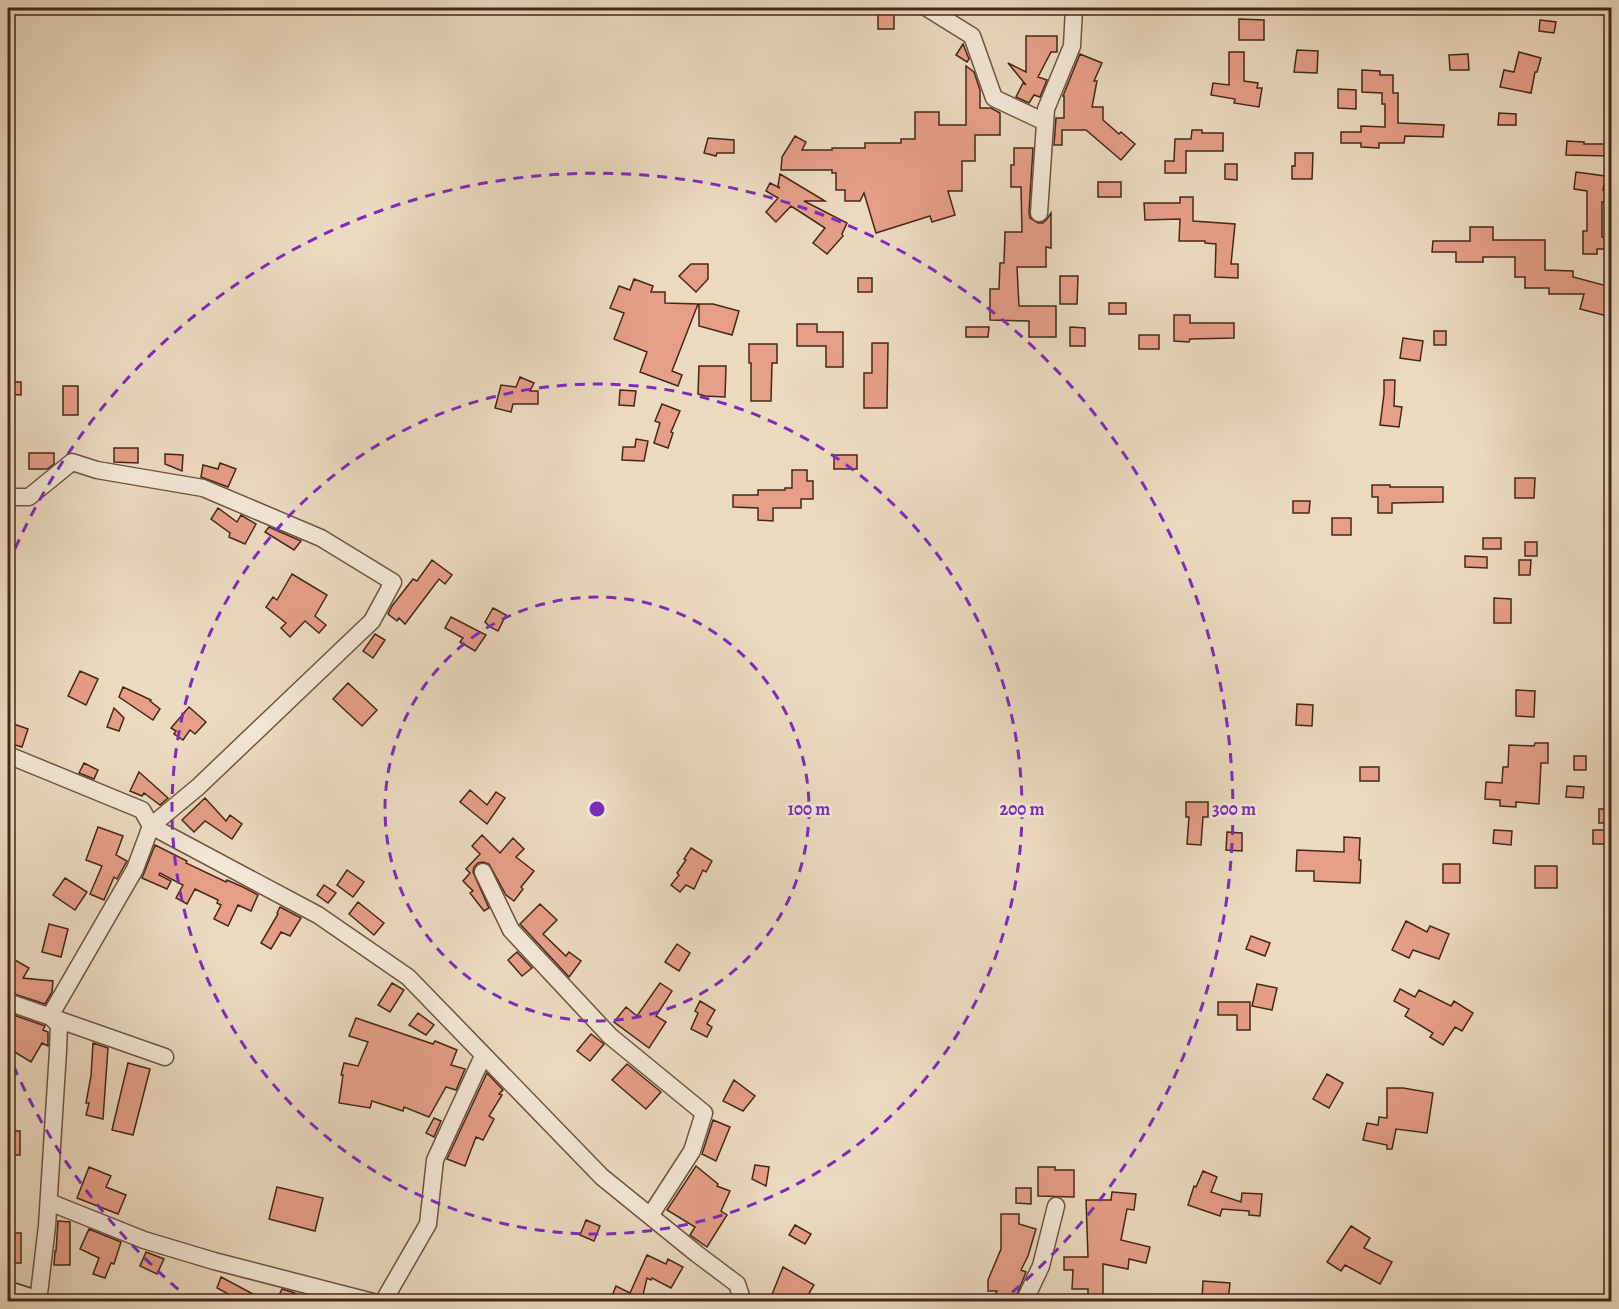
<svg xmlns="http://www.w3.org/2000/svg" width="1619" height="1309" font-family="Alegreya,serif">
	<rect width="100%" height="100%" fill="#ecdac0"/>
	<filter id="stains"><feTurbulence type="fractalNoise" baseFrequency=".00333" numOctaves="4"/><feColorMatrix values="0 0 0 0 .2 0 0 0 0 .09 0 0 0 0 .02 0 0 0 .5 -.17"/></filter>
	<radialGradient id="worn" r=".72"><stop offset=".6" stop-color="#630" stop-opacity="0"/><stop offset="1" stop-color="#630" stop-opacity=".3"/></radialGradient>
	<path fill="#e69e88" stroke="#442817" stroke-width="1.5" d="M878,8H894V29H878Z
		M1239,19L1264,20V40H1239Z
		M1540,20L1556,22L1554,33L1539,31Z
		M1026,36H1057V52H1051L1038,77L1047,80L1040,97L1034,95L1029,103L1016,97L1023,83L1026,85L1008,63L1026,72Z
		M963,44L969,59L967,62L956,55Z
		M1297,50L1318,51L1317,73L1294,72Z
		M1229,52H1244V81L1258,83L1257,88H1262L1259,107L1234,103L1235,99L1211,95L1213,83L1229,85Z
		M1519,52L1541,58L1537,72H1535L1531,93L1500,87L1504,70L1514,72Z
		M1080,54L1102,63L1094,81H1097L1092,107H1103V120L1119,134L1121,132L1135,144L1121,160L1086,130H1062V145H1054L1056,118H1064V96H1063Z
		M1468,54L1469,70H1450L1449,55Z
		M966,66L974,72L980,90V108H991L1000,113V135H975V161H962V191H948L955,215L932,222L930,216L876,233L864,193L860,201H845V190H836V173H832V170H781L782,157L795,136L806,142L802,150H832V148H865V143H901V139H915V112H939V125H966Z
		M1362,70L1380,71V75H1393V93H1398V123L1444,125L1443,137L1405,136L1404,143H1379V148L1361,147V143H1341V132H1361V126L1385,127V104H1382V93L1362,92Z
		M1338,89L1356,90V109L1338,108Z
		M1499,113L1516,114V125H1498Z
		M1192,130H1202V133H1223V151H1186V173H1165V161H1174L1175,139H1191Z
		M708,138L734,140V153H717L716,156L704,153Z
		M1567,141L1584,142V144H1611V156L1566,155Z
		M1014,148H1033L1029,212L1030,218L1038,223H1043L1047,219L1051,213V248L1046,247V267H1017L1019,306H1056V337H1029V321L990,320V289H999L1000,263H1004L1005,232H1022L1021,187H1011V165H1014Z
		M1295,153H1313L1312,179H1292V166H1295Z
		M1225,164H1237V180L1225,179Z
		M1576,172L1605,176L1603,190L1611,191V202H1602V237H1611V249H1597V254H1583V231H1587V191L1574,189Z
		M780,174L825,201H804L847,223L842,234L843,236L827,254L813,243L825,228L791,206L776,222L766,212L778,198L766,191L770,183L780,188L778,186Z
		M1098,182H1121V197H1098Z
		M1180,197H1193V221L1235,224L1231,264H1238V278L1215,277L1216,244L1205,243V241H1179L1180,219L1145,220L1144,203H1180Z
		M1470,227H1493V240H1545V270L1573,271V277L1611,287V317L1580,309L1584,294H1549V288H1525V277H1515V257H1483V262H1456V252H1432L1433,241H1470Z
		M691,264H708V279L696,292L679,276Z
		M1060,276H1078L1077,304H1060Z
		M858,278H872V292H858Z
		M634,279L653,286L651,292H665V303L698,304L672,371L682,375L678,386L640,372L647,352L614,339L624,313L610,308L619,286L630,290Z
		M1109,303H1126V314H1109Z
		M699,304H713L739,311L732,335L699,326Z
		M1174,315H1190V323H1234V338L1190,339L1189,342L1174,341Z
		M797,324H817V332H843V367H826V346H797Z
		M966,327H989L988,337H966Z
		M1070,327L1085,328V346H1070Z
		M1434,331H1446V345H1434Z
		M1139,335H1159V349H1139Z
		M1403,338L1423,341L1420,361L1400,358Z
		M872,343H888L887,408H864V373H872Z
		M749,344H777V363H772L771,401H751V363H749Z
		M699,366H726L725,397L705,396L698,394Z
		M520,377L534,383L530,391H538V404H513L511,412L495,408L501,385L516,387Z
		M1384,380H1395L1394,406L1402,407L1399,427L1380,425L1384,394Z
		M8,382H21V395L8,394Z
		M63,386H78V415H63Z
		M620,390L636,391L634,406L619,405Z
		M662,404L680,411L671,432L673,433L668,448L654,443L660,423L655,421Z
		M636,439L648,441L644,461L622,460L623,447H635Z
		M114,448H138V463L114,462Z
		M29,453H54V464L47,469H29Z
		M165,454L183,455L182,471L165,464Z
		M834,455H857V469H834Z
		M220,463L236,469L228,487L201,477L203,465L218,469Z
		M792,470H807V481H813V499H801V508H773V521L758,520V508L733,507V495H758V490H785V488H792Z
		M1515,478H1535L1534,498H1515Z
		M1372,485H1390V487H1443V502L1392,503V513H1378V497H1372Z
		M1293,501H1310L1309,513H1293Z
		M218,508L237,522L241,515L256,524L245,544L229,537L230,533L211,519Z
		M1332,518H1351V535H1332Z
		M269,527L301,541L294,550L265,532Z
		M1483,538H1501V549H1483Z
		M1525,542H1537V556H1525Z
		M1465,556L1487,557V568L1465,567Z
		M432,560L452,575L445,584L439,579L405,624L399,618L397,621L388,614L392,606L413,579L417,581Z
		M1519,560H1531L1530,575H1519Z
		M292,574L327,595L315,616L326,625L319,633L305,621L290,637L281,628L286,623L266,607L273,597L277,600Z
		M1494,598L1511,599V623H1494Z
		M493,608L506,615L498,631L490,627L485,622Z
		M451,617L486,635L475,651L460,642L463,638L445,628Z
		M375,634L385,640L373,658L363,651Z
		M80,671L98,679L86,705L68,696Z
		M348,683L377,710L362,726L333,699Z
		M123,687L151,700L150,701L160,709L153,720L119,697Z
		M1516,690L1535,691L1534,717L1516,716Z
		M1297,704L1313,705L1312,726L1296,725Z
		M189,707L206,722L195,734L190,730L183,740L174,734L176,731L171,728Z
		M114,708L124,718L119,731L107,727Z
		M8,722L28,729L22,747L8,743Z
		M1535,743H1548V763H1541L1539,804L1516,802V807L1500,806V800L1485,799L1486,782L1502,783L1503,767H1508L1509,745L1534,746Z
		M1574,756H1586V770H1574Z
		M84,763L98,770L94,779L79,773Z
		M1360,767H1379V781H1360Z
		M139,772L168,798L160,805L144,793L142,796L130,791Z
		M1567,786L1584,787L1583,798L1566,797Z
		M470,790L487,805L496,792L505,798L487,824L460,802Z
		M205,798L226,821L230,815L242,824L232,839L205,821L194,832L182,820Z
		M1186,802H1208V817H1203L1201,845L1187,844L1189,817H1186Z
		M1599,809H1610V823H1599Z
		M98,827L123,836L116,855L127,861L117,879L114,877L104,900L90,894L102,866L86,860Z
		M1494,830L1512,831L1511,845L1493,843Z
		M1593,830H1605V844H1593Z
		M1227,832L1242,833V851L1226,850Z
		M482,835L500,853L513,838L524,849L516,857L534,871L521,887L523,889L514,901L506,895L489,864L483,862L478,863L474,867L473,872L489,908L484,911L470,893L473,891L463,881L470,873L466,869L480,854L472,846Z
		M1344,837L1360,838L1359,860H1361L1360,883L1314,881V871H1296L1297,850L1344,852Z
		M155,845L187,861L186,863L226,882L227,880L243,887L258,895L251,911L238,905L228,926L214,919L221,905L217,903L218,900L195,889L187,904L176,898L183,885L160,873L159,875L171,881L167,889L142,878Z
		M691,848L712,861L706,872L703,870L694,889L686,885L680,892L671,885L679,875L677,873L686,860L684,859Z
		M1443,864H1460V883H1443Z
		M1535,866H1557V888H1535Z
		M347,870L364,882L353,897L337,885Z
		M65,878L87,892L75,910L53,895Z
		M324,885L336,893L328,903L317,895Z
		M358,902L384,923L374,935L349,914Z
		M540,904L557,920L543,934L566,956L569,952L581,961L569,977L520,924Z
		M280,907L301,918L290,936L281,932L271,949L261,943L278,914L277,913Z
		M1406,921L1427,932L1430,926L1449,934L1439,959L1413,950L1409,958L1392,950Z
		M49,924L68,929L61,957L42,952Z
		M1251,936L1270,943L1265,956L1246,949Z
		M677,944L690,953L679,971L665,962Z
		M517,952L532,968L522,976L508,960Z
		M8,956L29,968L23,978L53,981L52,992L45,1004L8,992Z
		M392,983L404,990L390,1012L378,1005Z
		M660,983L672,991L656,1016L666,1022L649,1048L614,1022L626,1007L637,1016Z
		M1257,984L1277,988L1272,1010L1252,1006Z
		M1400,989L1415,997L1419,990L1451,1006L1454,1001L1473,1013L1462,1031L1455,1027L1443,1045L1430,1037L1433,1033L1405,1016L1409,1009L1394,1001Z
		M700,1001L715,1010L707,1024L712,1027L707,1037L691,1029L698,1013L695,1011Z
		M1218,1002H1250V1030H1237V1015H1218Z
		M8,1013L45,1026L43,1030L48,1032V1046L42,1043L31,1062L8,1048Z
		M418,1013L434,1025L426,1035L409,1025Z
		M356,1018L433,1044L435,1041L457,1050L451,1065L465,1069L456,1090L446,1087L429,1117L404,1107L403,1111L372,1101L370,1108L339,1103L343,1075H341L344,1063L358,1066L368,1042L349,1036Z
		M591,1034L604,1044L590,1061L577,1051Z
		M93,1043L108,1048L103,1119L86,1115L89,1103H86L91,1076Z
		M128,1063L150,1069L133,1135L112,1130Z
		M627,1064L661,1092L646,1109L612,1080Z
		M487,1073L503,1090L499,1094L502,1095L489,1116L494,1119L483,1140L476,1137L465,1166L447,1159Z
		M1327,1074L1343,1083L1329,1108L1313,1099Z
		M734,1080L755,1096L743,1111L723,1101Z
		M1387,1088H1403L1433,1093L1427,1133L1396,1129L1392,1149H1387V1145L1363,1140L1367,1123L1378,1125L1379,1117L1387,1118Z
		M434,1118L441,1121L434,1137L426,1133Z
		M713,1120L730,1127L716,1161L702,1154Z
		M9,1131H20V1155H9Z
		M755,1165L769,1167L766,1186L752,1179Z
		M696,1166L718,1184L717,1186L730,1191L721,1211L727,1215L707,1247L690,1235L695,1227L667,1210Z
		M89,1167L111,1176L106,1187L126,1195L118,1214L77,1198Z
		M1038,1167H1055V1170H1074V1197L1038,1196Z
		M1203,1171L1217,1177L1211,1192L1241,1202L1242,1193L1262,1194L1260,1216L1249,1215V1211L1222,1209L1220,1216L1188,1205L1194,1186L1196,1187Z
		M277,1187L323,1198L315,1231L269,1219Z
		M1016,1188H1031V1204L1016,1203Z
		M1112,1192L1136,1194L1134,1210L1127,1209L1121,1240L1150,1247L1146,1263L1129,1259L1128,1269L1103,1264V1295H1088V1289H1072L1073,1270H1064V1257H1088L1086,1200H1111Z
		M1001,1214H1019V1224L1036,1229L1028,1256L1021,1270L1026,1272L1014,1302H992L997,1291H988V1280L1001,1249Z
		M586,1220L600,1226L594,1241L580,1235Z
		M58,1221L70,1222V1265H54L55,1251H56Z
		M795,1225L811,1234L805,1244L789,1235Z
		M1351,1226L1370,1238L1364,1248L1392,1262L1380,1284L1345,1265L1341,1271L1327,1262Z
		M89,1229L121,1242L114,1264L111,1263L105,1278L93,1274L99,1258L80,1249Z
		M10,1233H21V1263H10Z
		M146,1252L164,1259L157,1274L140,1266Z
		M647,1255L666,1264L668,1259L683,1267L671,1288L652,1278L651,1280L647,1278L642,1299L648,1302H620L611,1298L616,1286L630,1293Z
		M783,1267L814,1285L804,1302H769Z
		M221,1277L268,1302H243L217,1288Z
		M1203,1281L1230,1283L1228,1302L1202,1299Z
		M282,1289L292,1292L314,1302H276Z"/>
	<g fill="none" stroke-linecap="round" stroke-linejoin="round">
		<g stroke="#6e5441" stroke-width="19">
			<path id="minor" d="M927,8L972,36L994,98L1045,122
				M1039,213L1046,109L1072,46L1074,8
				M8,497H29L72,462L97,470L203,488L321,538L393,582L372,621L198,787L151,826L135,869L50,1016L59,1025L58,1051L47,1226L38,1302
				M8,755L142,810L151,826L318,915L408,977L602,1177L697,1254L737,1284L743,1302
				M483,872L511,930L610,1036L704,1113L692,1151L650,1216
				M8,1002L165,1057
				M49,1202L144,1240L214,1261L373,1302
				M383,1302L428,1224L435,1160L483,1056
				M1024,1302L1041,1266L1056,1206"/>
		</g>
		<g stroke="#442817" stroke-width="25">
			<path id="secondary" d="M8,1293L36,1302"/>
		</g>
		<use href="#minor" stroke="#f3e7d6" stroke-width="16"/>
		<use href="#secondary" stroke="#f3e7d6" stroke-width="22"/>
	</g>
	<g fill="none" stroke="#7b2cbf" stroke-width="3" stroke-dasharray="10 8">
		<circle cx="597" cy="809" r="212"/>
		<circle cx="597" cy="809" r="425"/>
		<path d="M192 1301A637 637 0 0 1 8 1053M8 565A637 637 0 1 1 1002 1301"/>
	</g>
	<circle cx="597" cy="809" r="9" fill="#7b2cbf" stroke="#f3e7d6" stroke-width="3"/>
	<g font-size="18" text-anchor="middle" font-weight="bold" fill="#7b2cbf" stroke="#f3e7d6" stroke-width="5" stroke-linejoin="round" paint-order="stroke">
		<text x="809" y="815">100 m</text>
		<text x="1022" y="815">200 m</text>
		<text x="1234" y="815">300 m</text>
	</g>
	<rect width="1619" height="1309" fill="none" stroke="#ecdac0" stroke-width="30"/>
	<rect x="9" y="9" width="1601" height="1291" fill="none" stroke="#442817" stroke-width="3"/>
	<rect x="15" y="15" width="1589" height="1279" fill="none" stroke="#442817" stroke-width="1.5"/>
	<rect width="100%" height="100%" filter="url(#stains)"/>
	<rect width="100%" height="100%" fill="url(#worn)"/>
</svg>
